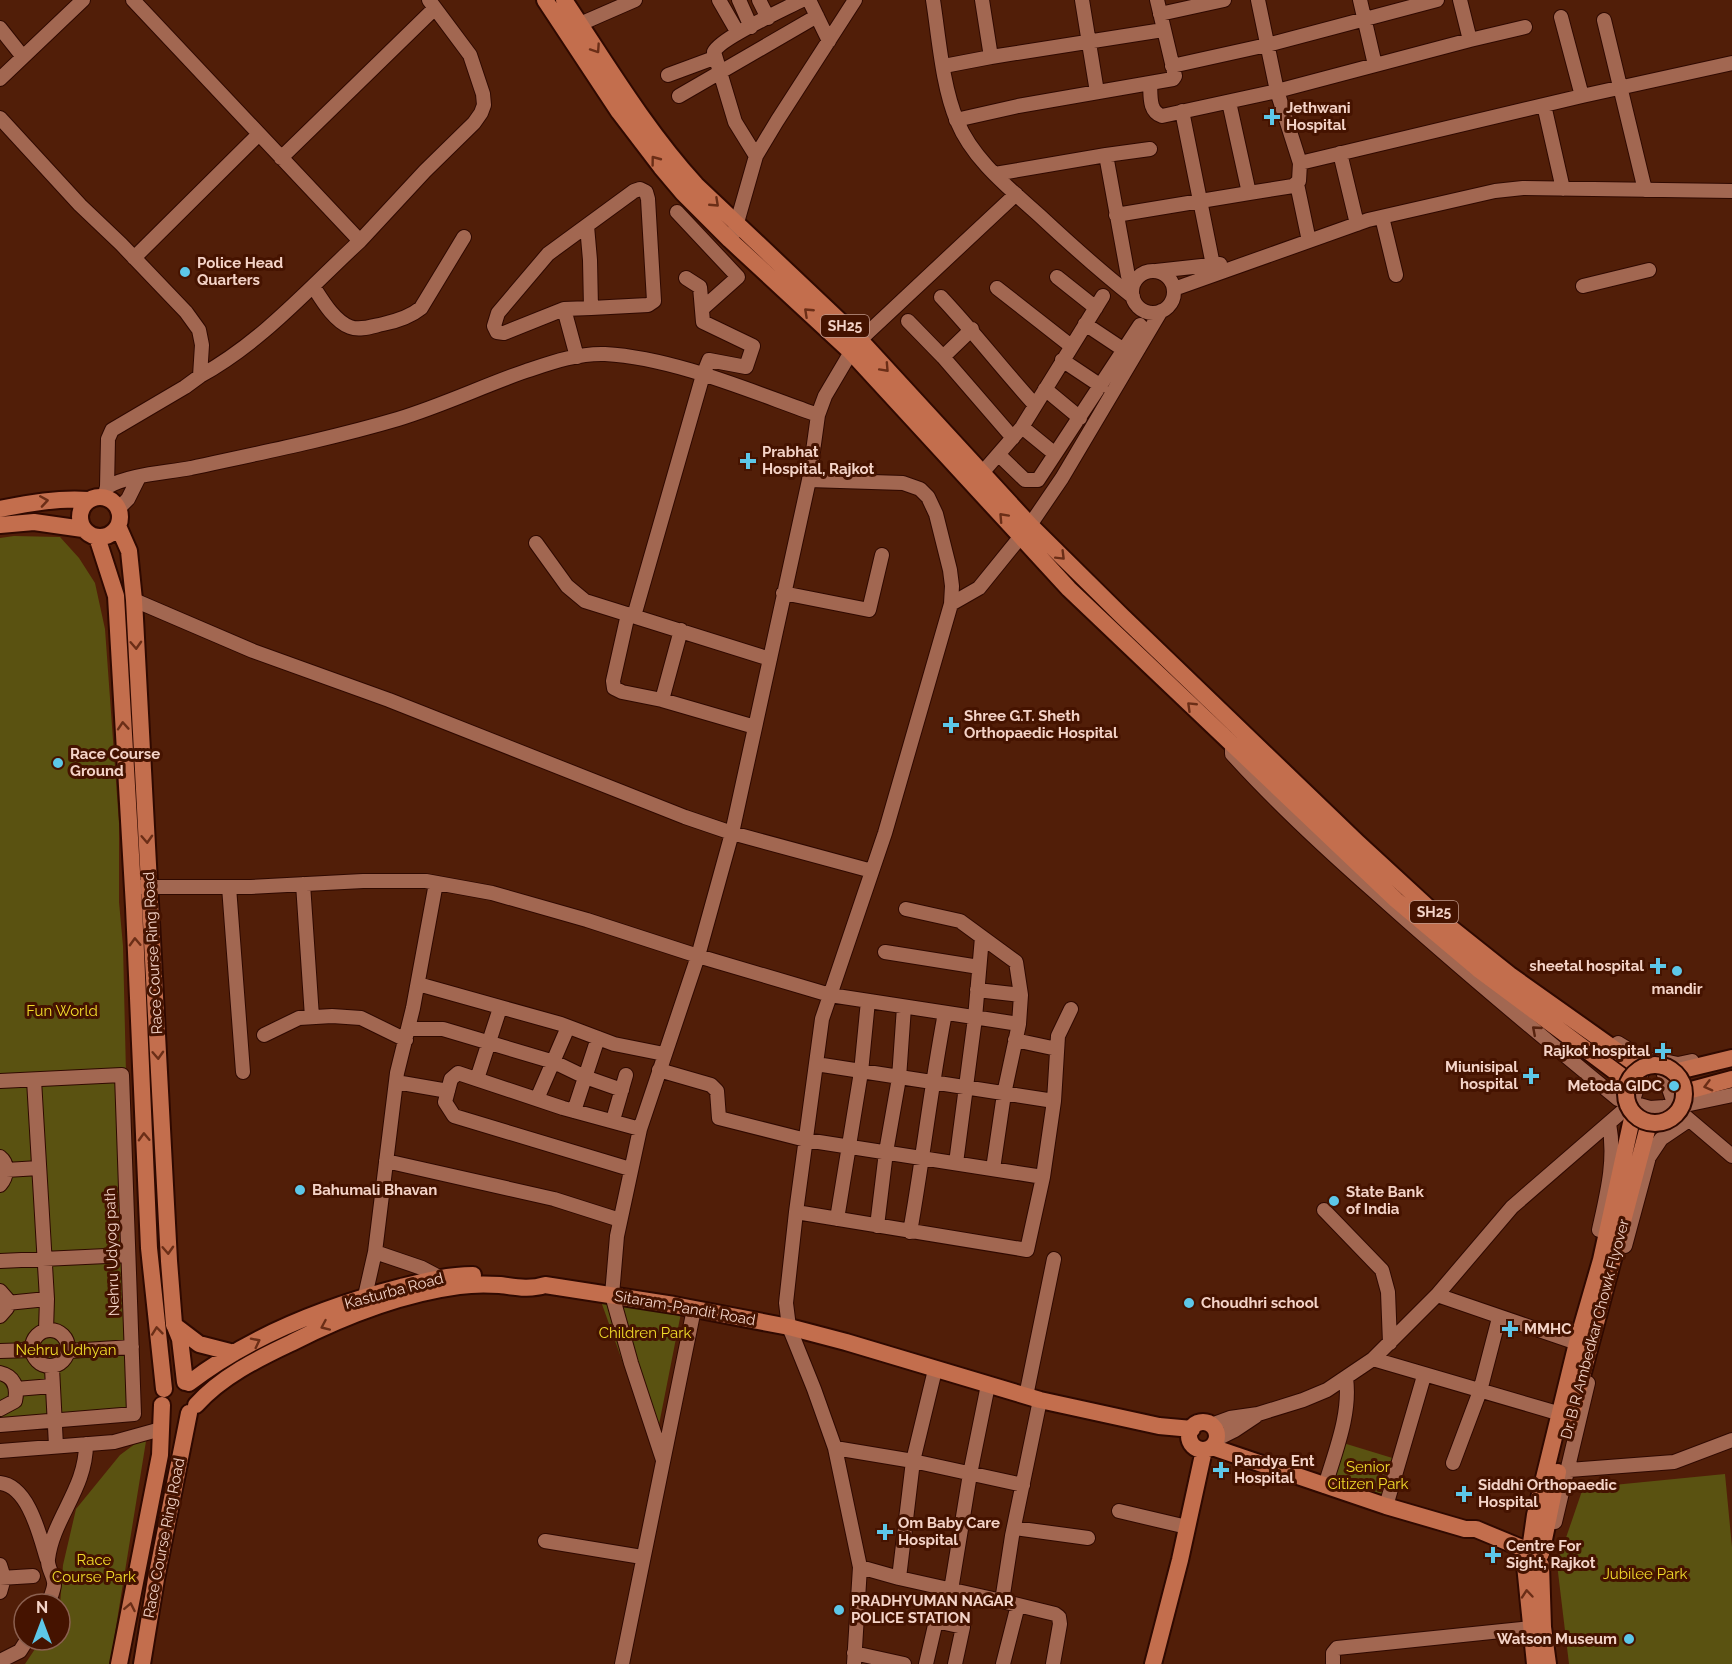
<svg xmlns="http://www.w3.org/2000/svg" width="1732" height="1664" font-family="Raleway,sans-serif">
	<rect width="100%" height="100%" fill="#511e08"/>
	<path fill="#5a5211" d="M14,536L60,537L79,558L95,583L105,629L119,823V902L123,946L134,1414L0,1425V538Z
		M598,1293L682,1308L654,1450Z
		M147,1435L110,1664H25L41,1640H60V1605L63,1565L76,1509L120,1455Z
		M1340,1442L1399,1460L1386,1506L1325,1486Z
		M1725,1474L1732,1547V1664H1569L1557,1564L1583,1488Z"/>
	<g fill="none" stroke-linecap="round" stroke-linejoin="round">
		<g stroke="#2f0900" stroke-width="16">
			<path id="minor" d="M133,0L360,241C307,290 263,341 200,376
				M719,0L738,33
				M739,0L751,27
				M759,0L768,18
				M809,0L829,41
				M933,0C939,38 942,85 957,121C973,160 1009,188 1040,216C1070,244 1100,271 1133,297
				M982,0L991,57L1163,30
				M1082,0L1097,92
				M1360,0L1375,65
				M1160,14L1224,0
				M1561,17L1582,96
				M1604,20L1645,190
				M580,24L635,0
				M0,28L23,57
				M1470,40L1525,27
				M944,66L991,57
				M1172,66L1267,45L1437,0
				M668,75L714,58
				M0,79L83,0
				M1150,83C1151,95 1148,111 1162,116L1277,91L1470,40L1460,0
				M679,96L817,16
				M1229,102L1249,193L1293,186L1299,181L1300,163L1277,91L1258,0
				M1544,105L1563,189
				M1182,111L1213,265
				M0,118L80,205L121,244L186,312L199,330L202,345L200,376L185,387L112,430L108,439L107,487
				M956,120L1018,106L1173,79L1175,76L1157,0
				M1340,153L1357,224
				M1106,155L1150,149
				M756,156L735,122L714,52C720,38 785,9 802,0
				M281,158L435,8
				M1300,163L1582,96L1732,63
				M995,174L1106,155L1128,276
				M1297,184L1309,241
				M677,212L738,277L702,309
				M1116,215L1249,193
				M1382,217L1396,275
				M587,226L590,260L591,308L564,309L504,333L497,332L494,326L498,313L548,254L634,191L640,189L646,192L648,199L654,301L648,305L591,308
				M734,233L756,156L777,121L855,0
				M360,241L425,171L474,123L481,113L484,105L483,94L470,55L429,0
				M134,258L259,134
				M1156,271L1220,264
				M1132 292a21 21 0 1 1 42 0a21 21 0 1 1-42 0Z
				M1057,277L1096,308
				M313,286C322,300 334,321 350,327C360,331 373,326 383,324C397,321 410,317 421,308L464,237
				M1583,286L1649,270
				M997,288L1071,346
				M1174,289L1368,220L1495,191L1523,188L1732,191
				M941,297C974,332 1003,370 1035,405
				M564,309L577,357
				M908,321L943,357L1013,438
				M1085,324L1124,350
				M860,340L1016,194
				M943,357L972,329
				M1062,360L1101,386
				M1045,389L1080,418
				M1022,427L1055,454
				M999,455L1025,480H1038L1140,325
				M982,473L1022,427L1103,296
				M809,480L903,483L920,489L928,497L936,514L950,570L952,586L951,604L885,833L822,1019L796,1212L786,1303L789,1327L814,1389L835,1448L860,1567L854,1664
				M104,497L107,487C131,474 164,473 191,468C260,453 330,439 398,419C441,406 483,386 526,371C550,363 578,353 605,354C675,358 752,392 818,415
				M118,509L128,499L139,477
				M536,543L567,586L585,601L770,659
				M783,593L869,610L882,555
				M134,600L253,651L389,700L685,817L732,833L872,871
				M951,604L979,588L1030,525L1062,478L1161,311
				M628,614L613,681L614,688L622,692L662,700L755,727
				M634,616L703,375L709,360L746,367L753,346L703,322L700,287L686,278
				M662,700L681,630
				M1232,749V754C1277,804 1326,849 1376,893C1455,964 1536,1032 1618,1099L1650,1108L1665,1107L1674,1103L1690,1104L1732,1095
				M436,883L413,1008L397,1073L375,1252L422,1268L439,1277
				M303,884L312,1017
				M140,887H251L363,881H426L492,893L587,920L698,956L830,995L1019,1024
				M229,887L243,1072
				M906,909L960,921L1016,962L1021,995L1019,1024L1004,1094L993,1169
				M885,952L979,967
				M418,984L561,1024L614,1044L664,1054
				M977,990L1021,995
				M408,1029H443L554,1062L585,1077L622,1090
				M264,1035L299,1018L332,1016L361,1018L406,1040
				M1015,1040L1057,1049
				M1618,1043L1646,1060H1659L1678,1064L1692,1061
				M1659,1060L1674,1103L1685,1116L1732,1156
				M816,1064L1054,1101L1043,1177
				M659,1070L711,1085L717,1091L719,1118L806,1140L1043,1177L1027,1250L796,1212
				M477,1079L500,1008
				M34,1080L47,1299L46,1330
				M0,1081L122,1075L134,1414L0,1425
				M396,1082L448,1091
				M537,1099L568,1027
				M1054,1101L1058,1036L1071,1009
				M574,1111L598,1038
				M613,1120L626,1075
				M0,1157C9,1164 7,1177 0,1185
				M386,1161L554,1199L620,1220
				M956,1163L975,1018L982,937
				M630,1169L454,1116L445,1102L451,1079L458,1073L563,1108L640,1129
				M6,1170L39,1168
				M1324,1210L1382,1270L1388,1292L1390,1343
				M837,1219L861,1072L868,1001
				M877,1226L886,1152L899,1078L904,1007
				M1599,1230C1607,1194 1616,1160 1609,1123
				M910,1232C923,1159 931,1086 945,1013
				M1625,1246L1649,1157L1661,1139L1689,1120
				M0,1261L128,1255
				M0,1291L7,1299V1308L0,1316
				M1437,1295L1571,1341
				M7,1303L47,1299
				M367,1306L365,1296L375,1252
				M32 1348a18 18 0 1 1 36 0a18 18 0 1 1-36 0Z
				M0,1351L32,1350
				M69,1351L132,1347
				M1373,1359L1554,1412
				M52,1368L56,1446
				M0,1373C14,1376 18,1387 15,1401L0,1409
				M16,1389L52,1386
				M1026,1396L1054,1259
				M1211,1425L1230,1418L1258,1414L1303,1400L1327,1390L1373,1359L1437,1295L1512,1207L1632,1103L1646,1060
				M1217,1439L1235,1430L1256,1416
				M835,1448L913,1461L1023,1485
				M0,1451L114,1442L161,1429
				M663,1460L631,1363L612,1295L617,1236L640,1129L698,956L732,833L809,480L818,415L825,396L851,352
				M1453,1463L1480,1391L1499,1318
				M1569,1470L1674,1462L1732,1440
				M0,1483C29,1486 40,1537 47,1559
				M1325,1486C1335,1452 1351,1414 1346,1378
				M1386,1506L1424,1376
				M1119,1511L1187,1527
				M1555,1522L1588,1383
				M1014,1528L1088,1538
				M545,1541L642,1557
				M0,1565L4,1578L0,1592
				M860,1567L899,1578L1002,1601L1012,1536L1040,1400
				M0,1578L33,1576
				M899,1578L913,1461L935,1370
				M951,1590L970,1474L988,1385
				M1002,1601L1055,1614L1059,1617L1060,1624L1053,1664
				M48,1604C50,1598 55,1588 54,1582C53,1574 47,1567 48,1559C53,1518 86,1489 86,1444
				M854,1653L904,1664
				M0,1661L20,1651L27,1640
				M622,1664L694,1309
				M926,1664L936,1621L963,1627L955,1664
				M1003,1664L1018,1605
				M1333,1664V1653L1337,1648L1541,1627"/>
		</g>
		<g stroke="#2f0900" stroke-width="20">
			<path id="major" d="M545,0L619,112L661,167L683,193L730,240L851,352L1069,589L1396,900L1478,969L1628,1081
				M564,0C606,63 645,129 696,185L860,340L1030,525L1122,616L1357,842L1446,924L1510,975L1641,1068
				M80 517a20 20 0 1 1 40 0a20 20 0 1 1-40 0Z
				M0,509C30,503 58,498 88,500
				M0,525L34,522L83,529
				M118,526L129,551L134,600L169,1261L174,1324L180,1339L185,1382
				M97,537L116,596L134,907L149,1248L164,1389
				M1674,1072L1732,1058
				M1684,1092L1732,1079
				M174,1325L199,1344L234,1353
				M189,1383C250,1336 327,1306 401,1287C425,1281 448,1275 473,1275
				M196,1405C221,1377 257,1359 291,1343C344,1316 399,1294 459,1286C473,1284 486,1284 500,1285C515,1287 530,1290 545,1285L674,1305L789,1327L846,1342L1040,1400L1159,1426L1192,1429
				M1189 1436a14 14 0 1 1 28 0a14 14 0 1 1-28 0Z
				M1568,1429L1649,1123
				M1212,1447L1386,1506L1465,1529H1476L1529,1551
				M1530,1550L1535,1515L1577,1343L1601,1260L1633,1114
				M1541,1554L1558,1472
				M1525,1565L1535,1664
				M1541,1565L1543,1627L1548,1664
				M119,1664L160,1455L162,1405
				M142,1664L156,1579L189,1413
				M1153,1664L1180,1560L1204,1450"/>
		</g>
		<use href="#minor" stroke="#a26751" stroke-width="14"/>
		<use href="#major" stroke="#c36e4d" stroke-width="16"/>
		<g stroke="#2f0900" stroke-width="20" stroke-linecap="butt">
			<path id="major-bridge" d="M1626 1094a29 29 0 1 1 58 0a29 29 0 1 1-58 0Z"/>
		</g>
		<use href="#major-bridge" stroke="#c36e4d" stroke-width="16"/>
	</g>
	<defs><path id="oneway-chevron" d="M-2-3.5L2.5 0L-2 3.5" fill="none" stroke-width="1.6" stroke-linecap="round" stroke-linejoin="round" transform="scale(1.5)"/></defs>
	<g stroke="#6b2e17">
		<use href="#oneway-chevron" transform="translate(596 49) rotate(56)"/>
		<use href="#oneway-chevron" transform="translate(655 160) rotate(-127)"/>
		<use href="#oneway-chevron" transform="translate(715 203) rotate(43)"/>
		<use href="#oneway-chevron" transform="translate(808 312) rotate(-137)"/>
		<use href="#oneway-chevron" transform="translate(885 368) rotate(47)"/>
		<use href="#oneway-chevron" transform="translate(44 501) rotate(-9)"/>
		<use href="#oneway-chevron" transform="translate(1003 517) rotate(-133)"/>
		<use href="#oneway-chevron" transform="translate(1061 556) rotate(45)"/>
		<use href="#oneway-chevron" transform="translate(136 645) rotate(87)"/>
		<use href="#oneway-chevron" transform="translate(1191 706) rotate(-136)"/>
		<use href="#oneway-chevron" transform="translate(123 726) rotate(-94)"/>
		<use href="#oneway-chevron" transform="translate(147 839) rotate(87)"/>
		<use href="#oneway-chevron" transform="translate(135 942) rotate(-92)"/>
		<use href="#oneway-chevron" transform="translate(158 1055) rotate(87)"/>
		<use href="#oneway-chevron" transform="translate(1708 1086) rotate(165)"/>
		<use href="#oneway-chevron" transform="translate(144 1137) rotate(-92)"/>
		<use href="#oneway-chevron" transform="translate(168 1250) rotate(87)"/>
		<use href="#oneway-chevron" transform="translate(325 1326) rotate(156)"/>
		<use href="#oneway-chevron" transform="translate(157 1331) rotate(-96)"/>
		<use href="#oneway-chevron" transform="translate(256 1342) rotate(-27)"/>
		<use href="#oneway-chevron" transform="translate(1527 1594) rotate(-95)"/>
		<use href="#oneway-chevron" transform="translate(130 1607) rotate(-79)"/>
	</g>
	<use stroke="#582410" href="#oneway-chevron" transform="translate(1536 1030) rotate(-139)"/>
	<g fill="#5dc7e8" stroke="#451300" stroke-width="2">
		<path d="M1269 108h6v6h6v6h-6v6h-6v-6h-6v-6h6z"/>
		<circle cx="185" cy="272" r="6"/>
		<path d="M745 452h6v6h6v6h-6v6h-6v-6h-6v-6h6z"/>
		<path d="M948 716h6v6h6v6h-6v6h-6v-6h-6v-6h6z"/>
		<circle cx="58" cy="763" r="6"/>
		<path d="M1655 957h6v6h6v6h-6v6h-6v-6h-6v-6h6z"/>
		<circle cx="1677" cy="971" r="6"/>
		<path d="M1660 1042h6v6h6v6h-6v6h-6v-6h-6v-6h6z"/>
		<path d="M1528 1067h6v6h6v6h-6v6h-6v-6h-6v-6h6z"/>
		<circle cx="1674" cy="1086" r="6"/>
		<circle cx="300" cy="1190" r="6"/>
		<circle cx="1334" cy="1201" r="6"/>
		<circle cx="1189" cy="1303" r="6"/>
		<path d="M1507 1320h6v6h6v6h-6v6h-6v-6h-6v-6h6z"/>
		<path d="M1218 1461h6v6h6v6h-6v6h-6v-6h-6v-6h6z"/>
		<path d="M1461 1485h6v6h6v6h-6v6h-6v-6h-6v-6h6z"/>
		<path d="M882 1523h6v6h6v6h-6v6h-6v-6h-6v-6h6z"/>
		<path d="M1490 1546h6v6h6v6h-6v6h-6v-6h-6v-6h6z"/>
		<circle cx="839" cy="1610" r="6"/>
		<circle cx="1629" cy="1639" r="6"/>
	</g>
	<g text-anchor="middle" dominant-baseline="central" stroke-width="6" stroke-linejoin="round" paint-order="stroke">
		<g fill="#451300" stroke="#c0998b" stroke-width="1.5">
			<rect x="821" y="315" width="48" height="22" rx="4.5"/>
			<rect x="1410" y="901" width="48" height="22" rx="4.5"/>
		</g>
		<g font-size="14" font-weight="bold" fill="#f4d3c7">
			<text x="845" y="326">SH25</text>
			<text x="1434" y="912">SH25</text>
		</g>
		<g font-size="15" font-weight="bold" fill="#f4d3c7" stroke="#451300" text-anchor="start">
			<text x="1286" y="108">Jethwani<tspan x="1286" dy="17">Hospital</tspan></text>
			<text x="197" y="263">Police Head<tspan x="197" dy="17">Quarters</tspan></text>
			<text x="762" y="452">Prabhat<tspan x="762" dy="17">Hospital, Rajkot</tspan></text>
			<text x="964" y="716">Shree G.T. Sheth<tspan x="964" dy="17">Orthopaedic Hospital</tspan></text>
			<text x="70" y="754">Race Course<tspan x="70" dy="17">Ground</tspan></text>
			<text x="1644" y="966" text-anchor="end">sheetal hospital</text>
			<text x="1677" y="989" text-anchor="middle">mandir</text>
			<text x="1650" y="1051" text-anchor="end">Rajkot hospital</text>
			<text x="1518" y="1067" text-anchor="end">Miunisipal<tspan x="1518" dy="17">hospital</tspan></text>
			<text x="1662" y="1086" text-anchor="end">Metoda GIDC</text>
			<text x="312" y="1190">Bahumali Bhavan</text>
			<text x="1346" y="1192">State Bank<tspan x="1346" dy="17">of India</tspan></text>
			<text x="1201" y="1303">Choudhri school</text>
			<text x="1524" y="1329">MMHC</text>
			<text x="1234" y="1461">Pandya Ent<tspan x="1234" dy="17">Hospital</tspan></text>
			<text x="1478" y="1485">Siddhi Orthopaedic<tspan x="1478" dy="17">Hospital</tspan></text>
			<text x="898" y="1523">Om Baby Care<tspan x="898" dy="17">Hospital</tspan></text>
			<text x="1506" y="1546">Centre For<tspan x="1506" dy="17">Sight, Rajkot</tspan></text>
			<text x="851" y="1601">PRADHYUMAN NAGAR<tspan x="851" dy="17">POLICE STATION</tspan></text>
			<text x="1617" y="1639" text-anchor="end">Watson Museum</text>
		</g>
		<g font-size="15" fill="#f4d3c7" stroke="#451300">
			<text transform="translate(153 953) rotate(-93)">Race Course Ring Road</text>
			<text transform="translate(112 1252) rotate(-92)">Nehru Udyog path</text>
			<text transform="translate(394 1291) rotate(-15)">Kasturba Road</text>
			<text transform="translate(685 1308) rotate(10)">Sitaram-Pandit Road</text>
			<text transform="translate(1595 1329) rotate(-75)">Dr. B R Ambedkar Chowk Flyover</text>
			<text transform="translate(164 1538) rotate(-79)">Race Course Ring Road</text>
		</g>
		<g font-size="15" fill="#f3dd2a" stroke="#451300">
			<text x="62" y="1011">Fun World</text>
			<text x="645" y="1333">Children Park</text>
			<text x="66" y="1350">Nehru Udhyan</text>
			<text x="1368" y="1467">Senior<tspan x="1368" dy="17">Citizen Park</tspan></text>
			<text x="94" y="1560">Race<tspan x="94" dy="17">Course Park</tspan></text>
			<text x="1645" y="1574">Jubilee Park</text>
		</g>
	</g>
	<g transform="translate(42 1622)"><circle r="28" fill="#451300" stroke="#8b6050" stroke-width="1.5"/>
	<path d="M0-4.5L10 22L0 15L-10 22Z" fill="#5dc7e8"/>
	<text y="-9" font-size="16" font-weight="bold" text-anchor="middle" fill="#f4d3c7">N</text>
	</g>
</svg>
